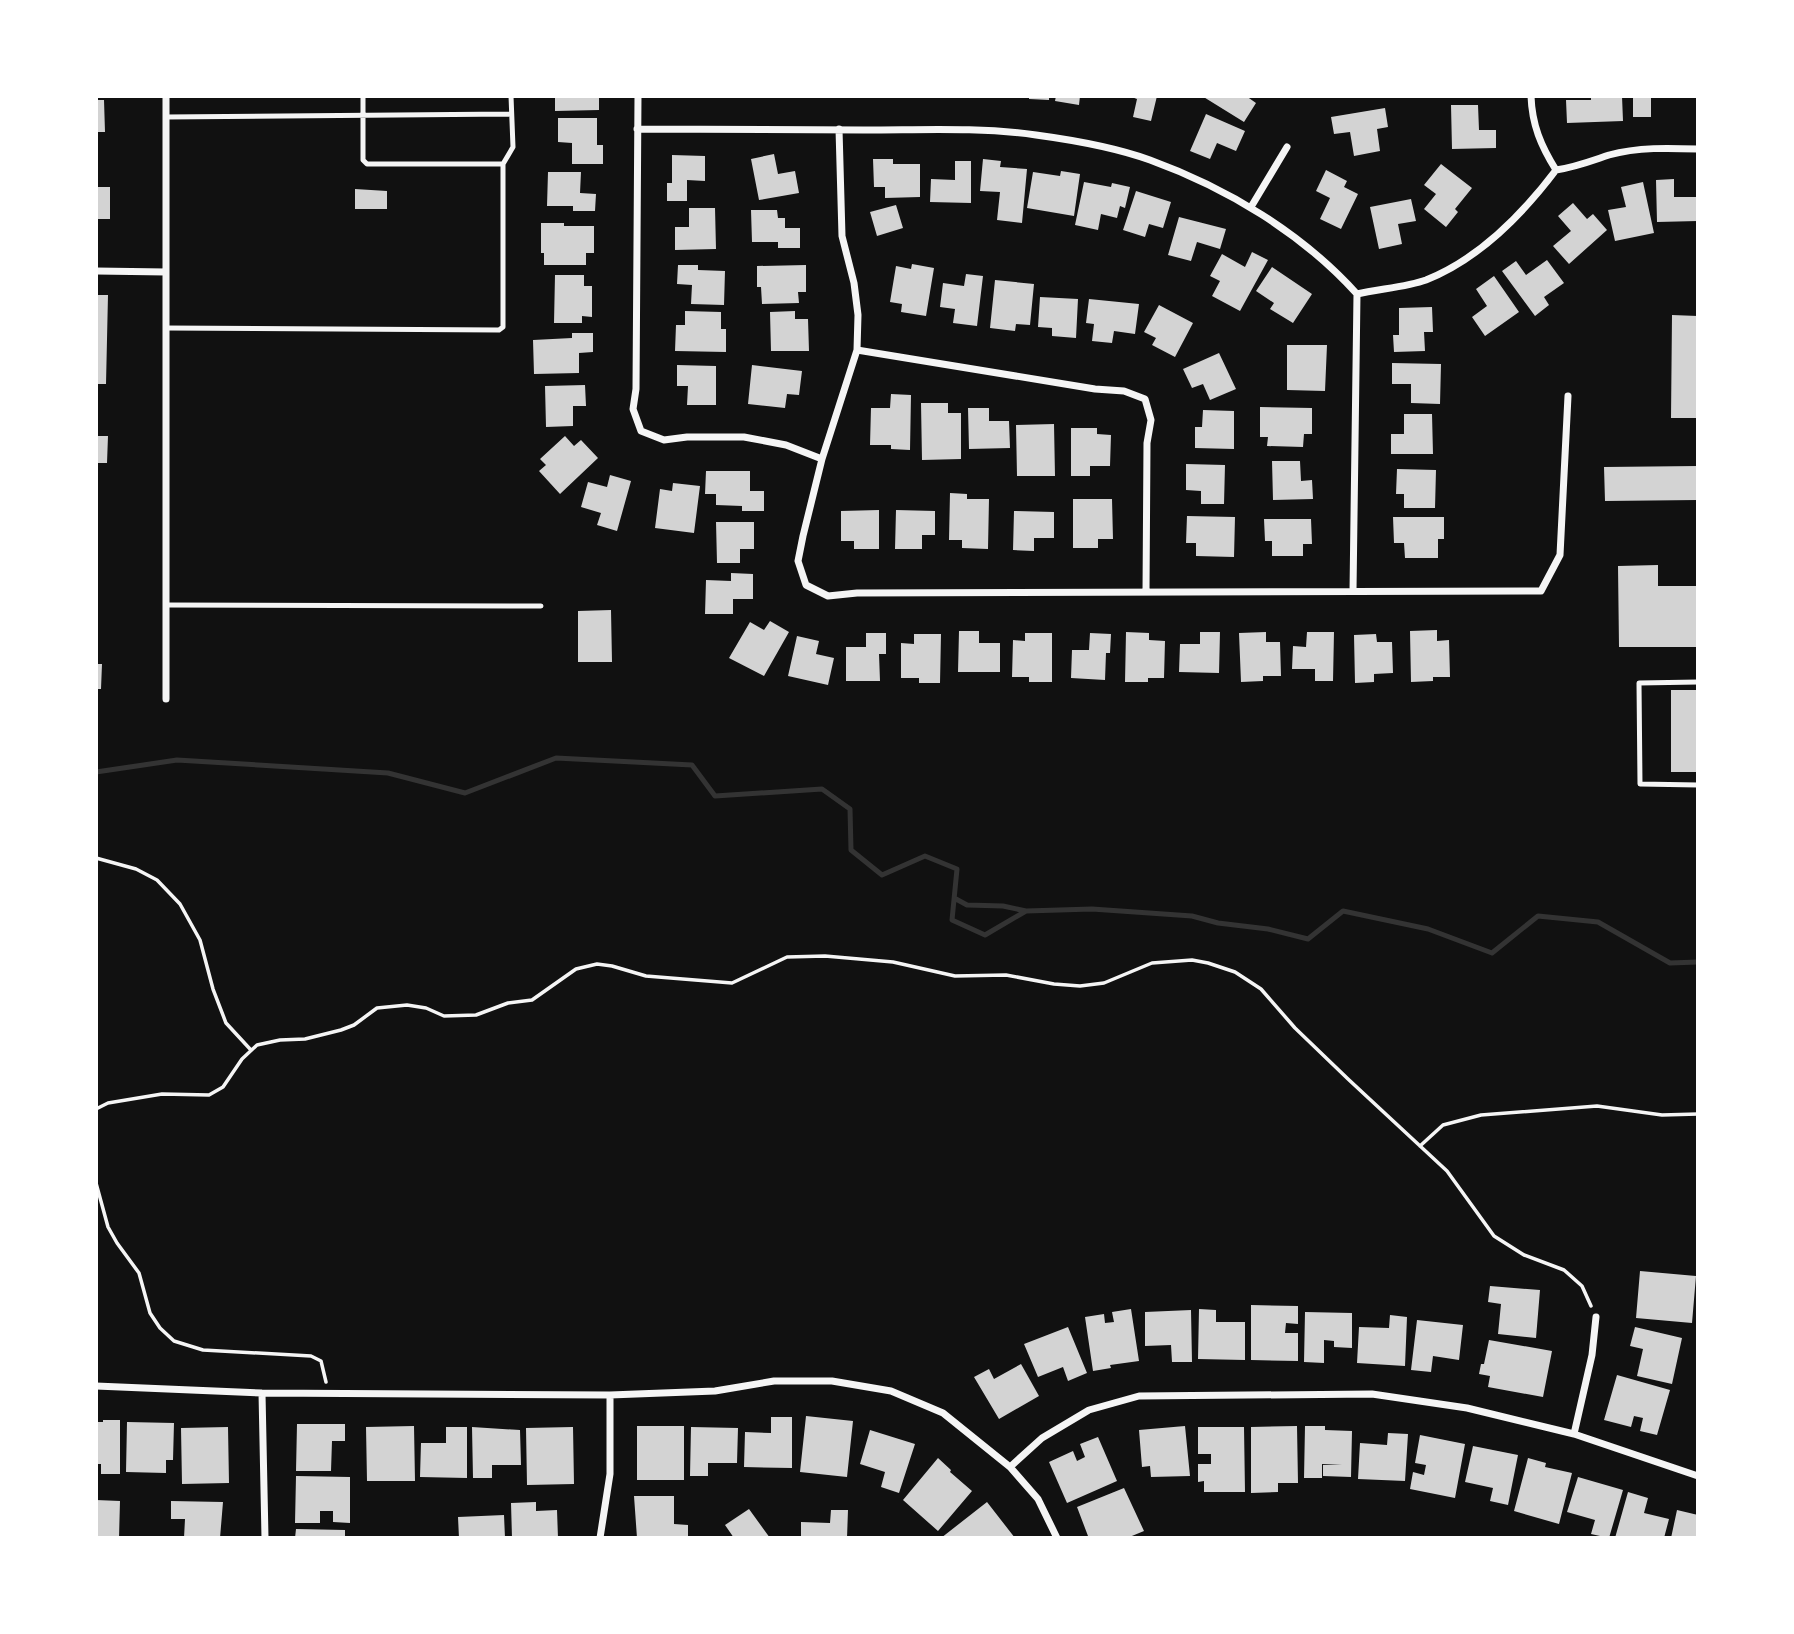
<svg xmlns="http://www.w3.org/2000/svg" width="1794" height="1634" font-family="'Work Sans',sans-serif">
	<rect width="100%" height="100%" fill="#111"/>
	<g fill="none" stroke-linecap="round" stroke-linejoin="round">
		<path stroke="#333" stroke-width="5" d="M96,772L177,760L388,773L465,793L556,758L692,765L715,796L822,789L850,809L851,850L882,875L925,856L957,869L952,920L985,935L1026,911L1092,909L1192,916L1218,923L1268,929L1308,939L1343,911L1428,929L1492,953L1538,916L1598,922L1670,963L1698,962
			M956,899L967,905L1003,906L1026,911"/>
	</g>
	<path fill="#d3d3d3" d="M555,96H599V110L555,111Z
		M1029,96H1049V100L1029,99Z
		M1056,96H1080L1079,105L1055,101Z
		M1129,96H1157L1151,121L1133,117L1137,99Z
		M1202,96H1246L1256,103L1244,122Z
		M1591,96H1622L1623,121L1567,123L1566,100H1591Z
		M1633,96H1651V117H1633Z
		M96,100H104L105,132H96Z
		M1451,105H1478L1479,130H1496V148L1452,149Z
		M1385,108L1388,127L1377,129L1380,151L1354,156L1350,132L1334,134L1331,117Z
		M1206,114L1245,131L1236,151L1217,143L1210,159L1190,151Z
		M558,118H597V145H603V164H572V143L558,142Z
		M774,154L778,174L795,171L799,193L759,200L751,159Z
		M672,155L705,156V181L687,180V201H667V183H672Z
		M873,159H893V164H920V197L885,198V187H874Z
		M983,159L1001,161L1000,167L1027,169L1022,223L997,220L1000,192L980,191Z
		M955,161H971V203L930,202L931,179L955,180Z
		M1441,164L1472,188L1455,209L1458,212L1446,227L1424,209L1436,194L1424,185Z
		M1326,170L1347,181L1344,187L1358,194L1341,229L1320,219L1330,198L1316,191Z
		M1061,171L1080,174L1074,216L1027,208L1033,172L1060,176Z
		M548,172H581L580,193L596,194L595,211H573V206H547Z
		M1674,179V197H1698V221L1657,222L1656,180Z
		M1084,182L1111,187L1112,183L1130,187L1125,208L1120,206L1117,218L1101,214L1098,230L1075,225Z
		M1643,182L1654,233L1615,241L1608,210L1626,207L1621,187Z
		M96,187H110V219H96Z
		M355,189L387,191V209H355Z
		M1136,191L1171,202L1163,228L1149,224L1145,237L1123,230Z
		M1411,199L1416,221L1398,224L1402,244L1379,249L1370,207Z
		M1573,203L1587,219L1593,214L1607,230L1569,264L1553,246L1571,231L1558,216Z
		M896,205L903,228L877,236L870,212Z
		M689,208H715L716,249L675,250V227H689Z
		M751,210H777L778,218H785V228H800V248H778V242H752Z
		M1179,217L1226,229L1220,249L1197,242L1191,261L1168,255Z
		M541,223H564V226H594V253H586V265H544V253H541Z
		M1252,252L1268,260L1240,311L1212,296L1220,281L1210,276L1222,254L1245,267Z
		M1547,260L1564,283L1544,297L1549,305L1535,316L1502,271L1516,261L1526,275Z
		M912,264L934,268L926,316L901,312L902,304L890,302L896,266L911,269Z
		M678,265H698V270L725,271L724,305L691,304L692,285L677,284Z
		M806,265V292H798L799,303L762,304L761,287H757V266Z
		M1272,267L1312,294L1293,323L1270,309L1274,303L1256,291Z
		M966,274L983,276L977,326L953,323L955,309L940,307L943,283L964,286Z
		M555,275H584V286H592V317L582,316V323H554Z
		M1494,276L1519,312L1485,336L1472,317L1487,306L1476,289Z
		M995,280L1034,284L1030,325L1016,324L1015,331L990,328Z
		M96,295H108L106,384H96Z
		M1040,297L1078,299L1076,338L1052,336V328L1038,327Z
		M1089,299L1139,304L1135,334L1114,331L1112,343L1092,341L1094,324L1086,323Z
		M1159,305L1193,323L1175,357L1152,345L1156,338L1144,332Z
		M1432,307L1433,332H1424L1425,351L1394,352L1393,335H1399V308Z
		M685,311L721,312V329H726V352L675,351L676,325H685Z
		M795,311V319H808L809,351H771L770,312Z
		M1672,315L1698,316V418H1671Z
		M572,333H593V352L579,353V373L534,374L533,340L572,338Z
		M1287,345H1327L1325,391L1287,390Z
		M1219,353L1236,389L1210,400L1203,384L1192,388L1183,369Z
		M1392,363L1441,364L1440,404L1411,403V384H1392Z
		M677,365L716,366V405H687L688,386H677Z
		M752,365L802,371L799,395L787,394L785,408L748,404Z
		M585,385L586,406H573V426L546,427L545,386Z
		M891,394L911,395L910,450L891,449V445H870L871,408H890Z
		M921,403H948V413H961V459L922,460Z
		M1260,407L1312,408V434H1304L1303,447L1267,446L1268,437H1260Z
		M968,408H989V421H1009L1010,448L969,449Z
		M1203,410L1234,411V449L1195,448V427H1202Z
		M1404,414H1432L1433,454H1391V434H1404Z
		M1054,424L1055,476H1017L1016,425Z
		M1071,428H1097V434L1111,435L1110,466H1090V476H1071Z
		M96,436H108L107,463H96Z
		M565,436L574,446L581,440L598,458L560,494L539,471L546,465L540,459Z
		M1272,461H1300L1301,481L1312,480L1313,499L1273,500Z
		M1186,464L1225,465L1224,504H1201V491L1186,490Z
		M1698,466V500L1605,501L1604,467Z
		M1397,469L1436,470L1435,508H1404V494H1396Z
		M706,471H750V491H764V511H742V506L716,505V494H705Z
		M610,475L631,481L617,531L597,525L601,513L581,507L588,482L607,487Z
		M673,483L700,486L694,533L655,528L660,489L672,491Z
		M950,493L967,494V499H989L988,549L962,548V540H949Z
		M1073,499H1112L1113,539H1098V548H1073Z
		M879,510V549H854V541H841V511Z
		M896,510L935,511V535H922V549H895Z
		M1014,511L1054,512V538H1034V551L1013,550Z
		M1187,516L1235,517L1234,557L1196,556V543H1186Z
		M1393,517H1444V539H1438V558H1405L1404,543H1394Z
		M1264,519H1311L1312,544H1303V556H1272V541H1265Z
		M716,522H754V549H740V563H717Z
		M1658,565V586H1698V647H1619L1618,566Z
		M731,573L753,574V599H733V614H705L706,580L731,581Z
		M611,610L612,662H578V611Z
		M770,621L789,632L764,676L729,658L750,622L764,630Z
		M1437,630V641L1449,640L1450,677H1433V681L1411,682L1410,631Z
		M959,631H979V643H1000V672H958Z
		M1126,632L1149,633V640L1165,641L1164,678H1148V682H1125Z
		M1200,632H1220L1219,673L1179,672L1180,644H1200Z
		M1266,632V642H1280L1281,676H1263V681L1241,682L1239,633Z
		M1307,632H1334L1333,681H1315V669H1292L1293,646L1306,647Z
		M866,633H886V654H879L880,681H846V647H866Z
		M1025,633H1052V682H1029V677H1012L1013,640L1025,641Z
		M1090,633L1111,634L1110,653H1106L1105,680L1071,678L1072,650H1089Z
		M914,634H941L940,683H919V678H901V643L914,644Z
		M1376,634L1377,642H1392L1393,673L1374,674V682L1355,683L1354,635Z
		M797,636L819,641L816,654L834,658L828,685L788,676Z
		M96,664H102L101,689H96Z
		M1671,690H1698V772H1671Z
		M1640,1271L1696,1276L1692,1323L1636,1318Z
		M1490,1286L1540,1290L1536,1338L1498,1334L1501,1304L1488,1302Z
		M1251,1305L1298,1306V1324L1286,1323L1285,1333H1298V1361L1251,1360Z
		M1131,1309L1139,1361L1110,1365L1111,1368L1093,1371L1085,1317L1104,1314L1105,1323L1114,1322L1112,1312Z
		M1199,1309L1216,1310V1322H1245V1360L1198,1359Z
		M1191,1310L1192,1362H1172L1171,1345L1145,1346V1312Z
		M1305,1312L1352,1313V1348L1334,1347V1341L1324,1340V1363L1304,1362Z
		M1390,1315L1407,1317L1405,1366L1357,1363L1359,1327L1389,1328Z
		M1417,1320L1463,1325L1459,1360L1433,1356L1431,1372L1411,1370Z
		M1068,1327L1087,1373L1068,1381L1063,1367L1038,1377L1024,1344Z
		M1635,1327L1682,1338L1672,1384L1637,1376L1643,1349L1630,1346Z
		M1489,1340L1552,1351L1543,1397L1488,1387L1490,1376L1479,1374L1481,1364H1484Z
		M1021,1364L1039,1396L999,1419L974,1377L989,1369L994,1379Z
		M1617,1375L1670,1390L1657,1435L1640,1431L1643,1418L1634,1416L1631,1427L1604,1420Z
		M806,1416L853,1421L847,1477L800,1472Z
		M771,1417H792V1468L744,1467L745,1432L771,1433Z
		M103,1420H120V1474H101V1464H96V1422H103Z
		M127,1422L174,1423L173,1460H166V1473L126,1472Z
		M297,1424H345V1441H332L331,1471H296Z
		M414,1426L415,1481H367L366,1427Z
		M637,1426H684V1480H637Z
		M1185,1426L1190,1476L1151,1477L1150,1466L1142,1467L1139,1430Z
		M1297,1426L1298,1483H1278V1492L1251,1493V1427Z
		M1305,1426H1325V1430L1352,1431L1351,1477L1323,1476V1465H1342L1322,1464V1478H1304Z
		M228,1427L229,1483L182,1484L181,1428Z
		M446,1427H467V1478L420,1477L421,1443H446Z
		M472,1427L520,1430L521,1465H492V1478H473Z
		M573,1427L574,1484L527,1485L526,1428Z
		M691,1427L738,1428L737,1463H708V1476H690Z
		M1198,1427H1244L1245,1492H1204V1481L1198,1482V1464H1211V1454H1198Z
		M870,1430L915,1444L899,1493L881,1487L885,1472L860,1464Z
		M1388,1433L1408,1434L1405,1481L1358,1479L1360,1443L1387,1445Z
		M1420,1435L1465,1444L1455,1498L1410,1489L1413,1472L1424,1475L1426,1465L1415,1463Z
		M1098,1437L1117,1481L1067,1503L1049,1462L1073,1451L1077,1461L1085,1457L1080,1444Z
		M1473,1446L1518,1455L1508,1505L1490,1501L1493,1488L1465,1482Z
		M938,1458L951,1470L950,1472L972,1491L938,1531L903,1500Z
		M1528,1458L1546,1463L1545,1467L1572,1473L1559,1524L1514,1511Z
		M296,1476L350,1477V1523L333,1522V1511H320V1523H295Z
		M1578,1477L1623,1490L1609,1538L1591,1534L1595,1520L1567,1512Z
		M1124,1488L1144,1531L1127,1538H1083L1088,1536L1077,1507Z
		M1628,1492L1648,1498L1644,1513L1669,1519L1664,1538H1615Z
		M634,1496H674V1524L688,1525V1538H637Z
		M96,1500L120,1501L119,1538H96Z
		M171,1501L223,1502L220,1538H184L185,1519H171Z
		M536,1502V1511L557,1510L558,1538H512L511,1503Z
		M987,1502L1015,1538H941Z
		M749,1509L770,1538H734L725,1525Z
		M831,1510H848L847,1538H801V1522L830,1523Z
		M1677,1510L1698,1515V1538H1671Z
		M504,1515L505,1538H459L458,1517Z
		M296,1529L345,1530V1538H295Z"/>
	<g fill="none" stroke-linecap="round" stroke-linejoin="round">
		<path stroke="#f5f5f5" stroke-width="3.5" d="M96,858L136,869L157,880L180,904L200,940L213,989L226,1023L250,1049
			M96,1109L108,1103L162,1094L209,1095L223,1087L242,1059L257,1045L280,1040L305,1039L341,1030L354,1025L377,1008L407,1005L426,1008L444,1016L476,1015L508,1003L532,1000L576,969L597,964L612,966L646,976L732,983L787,957L825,956L893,962L955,976L1006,975L1054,984L1080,986L1104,983L1152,963L1192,960L1208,963L1235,972L1261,989L1295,1028L1348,1079L1447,1171L1494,1236L1524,1255L1564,1270L1582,1286L1591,1306
			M1420,1146L1443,1125L1481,1115L1597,1106L1662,1115L1698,1114
			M96,1183L108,1227L117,1243L139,1273L150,1313L160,1328L174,1341L203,1350L311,1356L321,1361L326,1382"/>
		<path stroke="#f5f5f5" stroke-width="5" d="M363,96V160L367,164H503
			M166,117L510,114
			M166,328L499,330L503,327V164L513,147L511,96
			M166,605L541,606
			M1698,682L1639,683L1640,784L1698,785"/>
		<path stroke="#f5f5f5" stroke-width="7" d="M166,96V699
			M638,96L636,389L633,409L641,431L664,440L687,437H744L786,445L822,459
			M1531,96C1532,125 1541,146 1556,170
			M637,129C714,129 790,129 866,130C922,130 980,127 1036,135C1073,140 1114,147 1150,160C1227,188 1302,233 1357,294C1378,289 1407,287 1426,280C1479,259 1522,215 1556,170
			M839,129L842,236L854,283L858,315L857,350L822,459L803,536L798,561L806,585L828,596L857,593L1541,591L1560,555L1568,396
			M1556,170C1576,167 1591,161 1609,155C1638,147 1669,148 1698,149
			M1251,207L1287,147
			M96,271L166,272
			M857,350L1095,389L1124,391L1145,399L1151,420L1147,443L1146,592
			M1353,591L1357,294
			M96,1386L262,1393L610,1395L715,1391L774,1381H832L891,1391L943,1413L1010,1467L1038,1499L1057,1538
			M262,1393L265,1538
			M1574,1434L1592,1355L1596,1317
			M1010,1467L1042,1438L1089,1410L1139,1396L1372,1394L1467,1408L1574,1434L1698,1476
			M600,1538L610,1474V1395"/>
	</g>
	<rect width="1794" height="1634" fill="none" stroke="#ffffff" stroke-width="196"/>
</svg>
